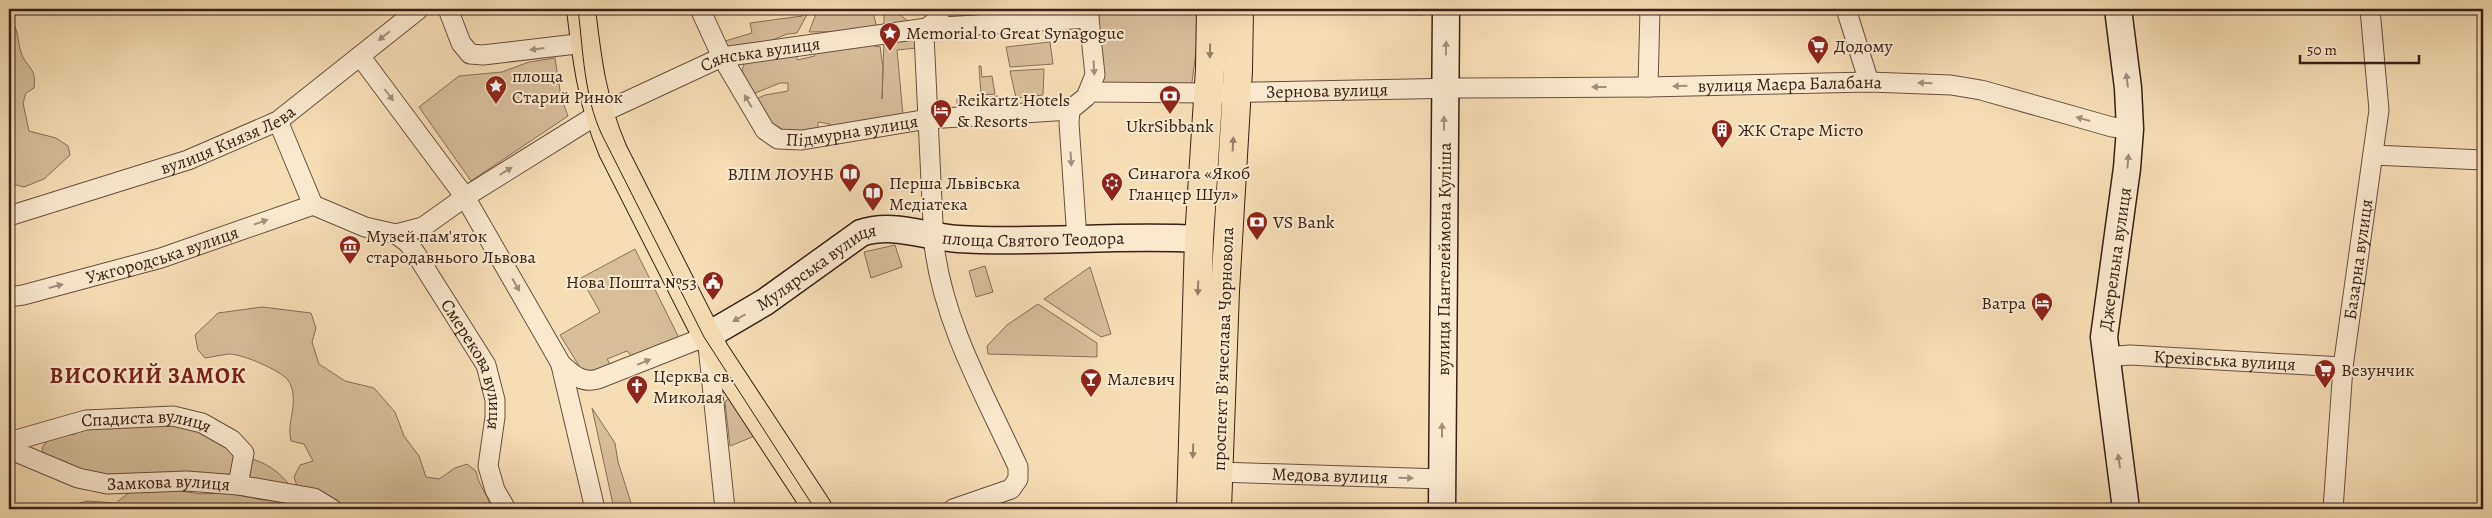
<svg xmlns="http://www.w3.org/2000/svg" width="2492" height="518" font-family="Alegreya,serif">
	<rect width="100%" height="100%" fill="#f6deb4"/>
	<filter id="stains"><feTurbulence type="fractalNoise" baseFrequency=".004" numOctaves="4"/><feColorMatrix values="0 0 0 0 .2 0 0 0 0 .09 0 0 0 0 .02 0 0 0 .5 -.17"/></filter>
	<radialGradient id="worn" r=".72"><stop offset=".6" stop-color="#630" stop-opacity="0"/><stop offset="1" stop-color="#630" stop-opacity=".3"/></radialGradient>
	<path fill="#d6be99" stroke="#876f58" d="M800,9H810L797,33L787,34L738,54L731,53L725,41L752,33L750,23L802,16Z
		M818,9H872L878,31L809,32Z
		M948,9H1018L1020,16L995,21V12H990L988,17L949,19Z
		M1096,9H1202L1191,89L1104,88L1094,22Z
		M1393,9H1422V15L1393,14Z
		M886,10L898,13L909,22L884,26V15Z
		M9,19C19,27 17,40 21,52C25,67 37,66 34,88L26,93L23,103L29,131L56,138L68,146L70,155L44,179L24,187L9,183Z
		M917,38V48L897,50L903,115L829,130L830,124L818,122V132L782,138L756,99L765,95L788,91V83H780L753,94L742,71L744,64L787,44L797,55V60L815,56L812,51L876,40V47L880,46L883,68L882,99L884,40Z
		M1050,42L1053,64L1010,67L1006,47Z
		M555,58L561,97L568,116L471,181L419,107L459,76L502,72L529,62Z
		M979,66H981L982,77L992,76L995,94L981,95Z
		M1044,69L1043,95L1016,98L1010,71Z
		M998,96V101L957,109V99Z
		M895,245L902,267L871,278L864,252Z
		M635,249L681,342L635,360L627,351L607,359L613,369L584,374L560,335L600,312L581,278Z
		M985,266L993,292L976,297L969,271Z
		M1090,267L1111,334L1101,337L1044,299Z
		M1038,304L1097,343V357L988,354L987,346L1007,325Z
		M262,307L311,313L316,328L312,342L319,364L345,381L374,388L395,412L404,436L419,456L426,477L439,479L455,468L467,464L476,471C479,488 488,493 491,509H71L73,505L87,501L116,503L132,490L168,489L200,494L227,493L263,500L289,497L299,492L294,477L300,465L313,461L304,444L291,441C287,423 295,412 293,395C293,391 291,384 288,380C280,370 240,353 228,354C220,355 213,357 205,358L198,350L195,335L218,313Z
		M731,396L760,434L730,446L725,402Z
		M592,408L615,443L618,462L633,509H614Z
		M172,419L237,450L235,477L97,478L45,459L42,448L49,438L75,434L90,425Z
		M245,457C266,462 279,471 291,487L241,479Z"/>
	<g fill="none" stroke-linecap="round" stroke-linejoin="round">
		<g stroke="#68503e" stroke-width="21">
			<g id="street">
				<path d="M448,9L461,43L470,54L483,55L585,43"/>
				<path id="s1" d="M700,9L722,57L765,130L778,139L802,140L928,119L1070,110L1086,97L1095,75L1088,9"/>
				<path d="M938,9L939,18L927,28L924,35L934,244C943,323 985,395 1018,467V479L1011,489L953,509"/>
				<path d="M1846,9L1869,82"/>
				<path d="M360,56L465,197L561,364C572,374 582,384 598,379L707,336L725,509"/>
				<path d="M1648,87L1650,9"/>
				<path id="s2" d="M1089,92L1208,93L1460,88L1648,87L1869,82L1951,85L1981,90L2112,127L2130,129"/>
				<path d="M1070,110L1069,123L1077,239"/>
				<path id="s3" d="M278,121L313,205L365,227L396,234L423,227L465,197L595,116L722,57L927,28L1089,18"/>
				<path d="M2373,155L2483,160"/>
				<path id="s4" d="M9,216L188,160L278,121L419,9"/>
				<path id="s5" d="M396,234L408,243L416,254L486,365L495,400V417L488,466L495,490L506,509"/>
				<path id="s6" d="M9,297L23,295L161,258L313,205"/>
				<path id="s7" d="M2105,357L2130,355L2343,367"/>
				<path d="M561,365L595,509"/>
				<path id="s8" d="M9,442L86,420L173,416L202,423L232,440L244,453L238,485"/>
				<path id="s9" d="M9,449L78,478L107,484L187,481L238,485L314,498L332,509"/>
				<path id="s10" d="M1218,472L1442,479"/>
				<path id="s11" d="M2333,509L2343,367L2379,110L2370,9"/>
			</g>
		</g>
		<g stroke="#382016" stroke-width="29">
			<g id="secondary">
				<path d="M2118,9L2128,88L2130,129L2127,168L2104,337L2126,509"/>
				<path id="s12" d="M707,336L765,302L861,233C893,222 925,237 958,239C1038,244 1119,234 1199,239"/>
				<path id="s13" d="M1442,509L1446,9"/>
			</g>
		</g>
		<g stroke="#382016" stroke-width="30">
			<path id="primary" d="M581,9C587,61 592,102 613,151L715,352L818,509
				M1191,509L1199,239L1210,69L1211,9
				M1217,509L1225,291L1238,71L1239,9"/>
		</g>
		<use href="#street" stroke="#f9eace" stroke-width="19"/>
		<use href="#secondary" stroke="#f9eace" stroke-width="26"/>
		<use href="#primary" stroke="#f6deb4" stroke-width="28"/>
		<path stroke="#382016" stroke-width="1" d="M578,9C583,49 584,97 602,135L704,337L815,509"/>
	</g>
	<defs><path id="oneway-solid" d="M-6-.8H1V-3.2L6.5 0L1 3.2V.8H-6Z" transform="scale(1.25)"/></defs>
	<g fill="#a28f7b">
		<use href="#oneway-solid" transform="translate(384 36) rotate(141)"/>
		<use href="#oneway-solid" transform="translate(1446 48) rotate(-89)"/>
		<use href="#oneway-solid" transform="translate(537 49) rotate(173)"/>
		<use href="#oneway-solid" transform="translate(1094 68) rotate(87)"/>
		<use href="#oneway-solid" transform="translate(2127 80) rotate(-97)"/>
		<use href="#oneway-solid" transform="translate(1925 83) rotate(-179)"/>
		<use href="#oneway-solid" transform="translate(1680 86) rotate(179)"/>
		<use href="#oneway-solid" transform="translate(1599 87) rotate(180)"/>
		<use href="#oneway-solid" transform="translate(389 95) rotate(53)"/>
		<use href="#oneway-solid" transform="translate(748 101) rotate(-121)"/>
		<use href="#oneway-solid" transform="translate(2083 119) rotate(-164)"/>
		<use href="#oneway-solid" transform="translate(1444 123) rotate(-90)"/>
		<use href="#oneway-solid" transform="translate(1071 159) rotate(86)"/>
		<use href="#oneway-solid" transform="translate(2128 161) rotate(-85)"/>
		<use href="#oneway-solid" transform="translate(506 171) rotate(-32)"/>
		<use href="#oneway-solid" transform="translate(261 222) rotate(-20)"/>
		<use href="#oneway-solid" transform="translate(516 285) rotate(60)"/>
		<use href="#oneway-solid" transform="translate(56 286) rotate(-15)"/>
		<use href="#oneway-solid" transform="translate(739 318) rotate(150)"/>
		<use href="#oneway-solid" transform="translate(644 362) rotate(-22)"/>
		<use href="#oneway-solid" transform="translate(1442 430) rotate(-90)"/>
		<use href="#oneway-solid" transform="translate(2119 461) rotate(-98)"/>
		<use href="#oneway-solid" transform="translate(1406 478) rotate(2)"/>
	</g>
	<g fill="#977f65">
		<use href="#oneway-solid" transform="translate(1210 51) rotate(91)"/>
		<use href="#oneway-solid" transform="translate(1233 144) rotate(-87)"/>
		<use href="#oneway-solid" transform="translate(1198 288) rotate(92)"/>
		<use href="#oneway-solid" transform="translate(1193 451) rotate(92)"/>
	</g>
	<defs>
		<g id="sight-pin" transform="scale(1.125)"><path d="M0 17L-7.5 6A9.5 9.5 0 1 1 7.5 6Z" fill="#8f2418" stroke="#f9eace"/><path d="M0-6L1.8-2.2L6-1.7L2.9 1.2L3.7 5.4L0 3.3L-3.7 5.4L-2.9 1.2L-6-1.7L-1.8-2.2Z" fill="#fff"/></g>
		<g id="supermarket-pin" transform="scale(1.125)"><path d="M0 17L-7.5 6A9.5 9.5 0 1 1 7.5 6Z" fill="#8f2418" stroke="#f9eace"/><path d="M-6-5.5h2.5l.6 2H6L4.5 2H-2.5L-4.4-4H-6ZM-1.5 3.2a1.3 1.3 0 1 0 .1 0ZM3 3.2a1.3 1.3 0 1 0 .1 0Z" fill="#fff"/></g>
		<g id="bank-pin" transform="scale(1.125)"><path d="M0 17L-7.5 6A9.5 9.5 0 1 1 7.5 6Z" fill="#8f2418" stroke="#f9eace"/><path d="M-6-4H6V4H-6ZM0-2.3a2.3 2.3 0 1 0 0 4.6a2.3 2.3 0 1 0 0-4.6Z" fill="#fff"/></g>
		<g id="hotel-pin" transform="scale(1.125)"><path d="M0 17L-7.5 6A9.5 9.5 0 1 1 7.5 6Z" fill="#8f2418" stroke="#f9eace"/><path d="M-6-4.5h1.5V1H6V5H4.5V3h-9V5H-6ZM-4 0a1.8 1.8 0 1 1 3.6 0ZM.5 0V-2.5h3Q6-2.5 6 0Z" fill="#fff"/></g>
		<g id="building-pin" transform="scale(1.125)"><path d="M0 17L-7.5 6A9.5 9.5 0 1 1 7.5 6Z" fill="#8f2418" stroke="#f9eace"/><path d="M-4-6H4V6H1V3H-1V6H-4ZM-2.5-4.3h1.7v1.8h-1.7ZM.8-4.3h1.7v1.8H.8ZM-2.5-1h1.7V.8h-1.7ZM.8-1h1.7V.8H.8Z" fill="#fff"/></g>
		<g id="library-pin" transform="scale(1.125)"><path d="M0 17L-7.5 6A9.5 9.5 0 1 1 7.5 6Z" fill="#8f2418" stroke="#f9eace"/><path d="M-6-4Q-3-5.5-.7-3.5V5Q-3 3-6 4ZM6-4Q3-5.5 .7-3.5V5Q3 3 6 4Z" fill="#fff"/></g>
		<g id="synagogue-pin" transform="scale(1.125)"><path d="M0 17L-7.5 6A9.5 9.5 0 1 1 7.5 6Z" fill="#8f2418" stroke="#f9eace"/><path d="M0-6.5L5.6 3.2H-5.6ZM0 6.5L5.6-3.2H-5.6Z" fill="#fff"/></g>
		<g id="museum-pin" transform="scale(1.125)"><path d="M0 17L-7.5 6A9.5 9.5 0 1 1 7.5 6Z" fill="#8f2418" stroke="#f9eace"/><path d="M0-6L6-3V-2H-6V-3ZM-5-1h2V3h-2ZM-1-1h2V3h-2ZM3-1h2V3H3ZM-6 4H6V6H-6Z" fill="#fff"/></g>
		<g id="civic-pin" transform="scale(1.125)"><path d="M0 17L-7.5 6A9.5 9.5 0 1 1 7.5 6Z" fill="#8f2418" stroke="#f9eace"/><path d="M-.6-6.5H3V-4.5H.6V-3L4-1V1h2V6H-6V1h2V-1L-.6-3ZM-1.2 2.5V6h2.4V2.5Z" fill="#fff"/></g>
		<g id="bar-pin" transform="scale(1.125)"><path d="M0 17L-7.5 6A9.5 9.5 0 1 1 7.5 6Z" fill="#8f2418" stroke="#f9eace"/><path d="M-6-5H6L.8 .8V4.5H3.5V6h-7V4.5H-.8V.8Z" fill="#fff"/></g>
		<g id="church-pin" transform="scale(1.125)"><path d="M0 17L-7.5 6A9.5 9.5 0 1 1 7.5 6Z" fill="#8f2418" stroke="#f9eace"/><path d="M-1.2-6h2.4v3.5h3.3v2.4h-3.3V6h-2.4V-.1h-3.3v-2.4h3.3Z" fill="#fff"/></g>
	</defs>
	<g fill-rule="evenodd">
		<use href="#sight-pin" x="890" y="33"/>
		<use href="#supermarket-pin" x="1818" y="46"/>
		<use href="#sight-pin" x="496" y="86"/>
		<use href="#bank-pin" x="1170" y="96"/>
		<use href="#hotel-pin" x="941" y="110"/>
		<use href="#building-pin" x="1722" y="130"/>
		<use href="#library-pin" x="850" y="174"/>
		<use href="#synagogue-pin" x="1112" y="183"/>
		<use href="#library-pin" x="873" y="193"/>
		<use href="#bank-pin" x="1257" y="222"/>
		<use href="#museum-pin" x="350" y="246"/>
		<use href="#civic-pin" x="713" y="282"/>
		<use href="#hotel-pin" x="2042" y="303"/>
		<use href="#supermarket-pin" x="2325" y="370"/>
		<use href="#bar-pin" x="1091" y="379"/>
		<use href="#church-pin" x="637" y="386"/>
	</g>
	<g text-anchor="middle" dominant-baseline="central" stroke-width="4" stroke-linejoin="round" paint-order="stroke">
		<g font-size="18" fill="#382016" stroke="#f9eace" text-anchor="start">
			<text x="906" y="33">Memorial to Great Synagogue</text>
			<text x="1834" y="46">Додому</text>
			<text x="512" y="76">площа<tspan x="512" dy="21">Старий Ринок</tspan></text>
			<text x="957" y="100">Reikartz Hotels<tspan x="957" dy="21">&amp; Resorts</tspan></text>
			<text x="1170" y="126" text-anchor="middle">UkrSibbank</text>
			<text x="1738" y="130">ЖК Старе Місто</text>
			<text x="1128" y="173">Синагога «Якоб<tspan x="1128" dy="21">Гланцер Шул»</tspan></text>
			<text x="834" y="174" text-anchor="end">ВЛІМ ЛОУНБ</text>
			<text x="889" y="183">Перша Львівська<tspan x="889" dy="21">Медіатека</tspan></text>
			<text x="1273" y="222">VS Bank</text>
			<text x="366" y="236">Музей пам'яток<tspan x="366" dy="21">стародавнього Львова</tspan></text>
			<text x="697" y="282" text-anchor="end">Нова Пошта №53</text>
			<text x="2026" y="303" text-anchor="end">Ватра</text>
			<text x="2341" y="370">Везунчик</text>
			<text x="653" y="376">Церква св.<tspan x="653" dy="21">Миколая</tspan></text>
			<text x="1107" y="379">Малевич</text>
		</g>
		<g font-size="18" fill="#382016" stroke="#f9eace">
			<text stroke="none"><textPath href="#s3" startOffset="590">Сянська вулиця</textPath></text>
			<text stroke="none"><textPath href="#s2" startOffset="701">вулиця Маєра Балабана</textPath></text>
			<text stroke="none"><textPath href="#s2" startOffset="238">Зернова вулиця</textPath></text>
			<text stroke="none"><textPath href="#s1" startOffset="228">Підмурна вулиця</textPath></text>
			<text stroke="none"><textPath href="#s4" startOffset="232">вулиця Князя Лева</textPath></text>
			<text stroke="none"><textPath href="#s12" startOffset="359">площа Святого Теодора</textPath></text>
			<text stroke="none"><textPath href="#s6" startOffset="159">Ужгородська вулиця</textPath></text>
			<text stroke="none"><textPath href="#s13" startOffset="250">вулиця Пантелеймона Куліша</textPath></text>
			<text transform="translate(2115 259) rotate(-82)">Джерельна вулиця</text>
			<text stroke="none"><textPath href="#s11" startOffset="251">Базарна вулиця</textPath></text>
			<text stroke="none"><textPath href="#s12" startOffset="130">Мулярська вулиця</textPath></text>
			<text transform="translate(1223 349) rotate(-88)">проспект Вʼячеслава Чорновола</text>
			<text stroke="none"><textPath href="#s7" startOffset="120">Крехівська вулиця</textPath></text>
			<text stroke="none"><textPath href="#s5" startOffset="155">Смерекова вулиця</textPath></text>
			<text stroke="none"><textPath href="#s8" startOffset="141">Спадиста вулиця</textPath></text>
			<text stroke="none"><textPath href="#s10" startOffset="112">Медова вулиця</textPath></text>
			<text stroke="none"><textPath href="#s9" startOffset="166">Замкова вулиця</textPath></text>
		</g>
		<g font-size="22" font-weight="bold" letter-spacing="1" fill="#7a1f14" stroke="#f9eace">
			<text x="148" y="376">ВИСОКИЙ ЗАМОК</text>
		</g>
	</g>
	<rect width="2492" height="518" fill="none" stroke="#f6deb4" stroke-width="30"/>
	<rect x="10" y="10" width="2472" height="498" fill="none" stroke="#382016" stroke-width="2.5"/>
	<rect x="15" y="15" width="2462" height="488" fill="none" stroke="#382016"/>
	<path d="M2300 55v8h119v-8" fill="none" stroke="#382016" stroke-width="2.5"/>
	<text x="2307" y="55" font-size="15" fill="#382016" stroke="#f9eace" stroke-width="4" paint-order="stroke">50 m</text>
	<rect width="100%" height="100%" filter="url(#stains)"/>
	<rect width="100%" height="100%" fill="url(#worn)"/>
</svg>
